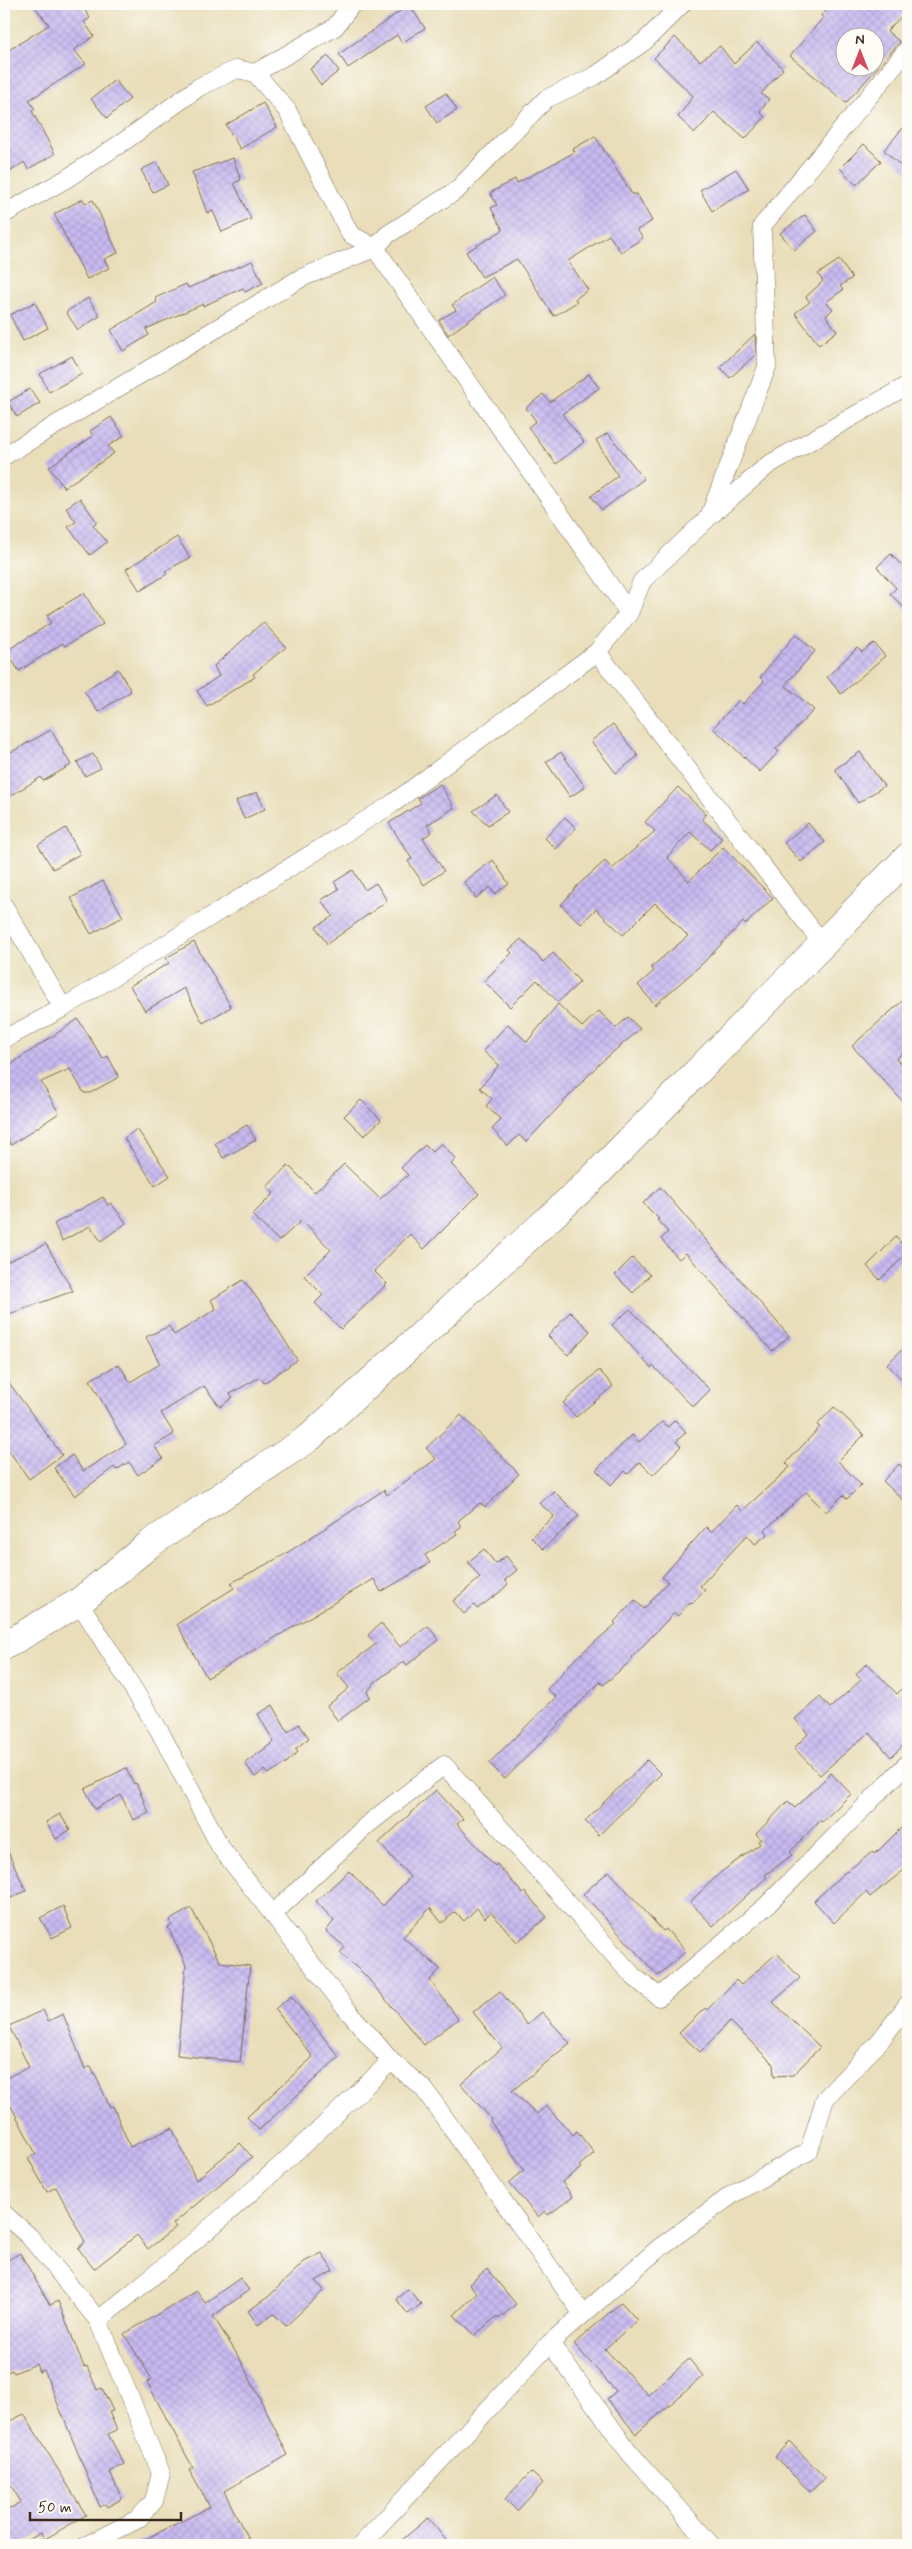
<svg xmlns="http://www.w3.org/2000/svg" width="912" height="2549" font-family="Mynerve,sans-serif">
	<defs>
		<pattern id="building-cross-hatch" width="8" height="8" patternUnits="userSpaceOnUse" patternTransform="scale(1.25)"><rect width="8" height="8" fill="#c8baf1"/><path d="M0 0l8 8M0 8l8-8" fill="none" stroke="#ada0ce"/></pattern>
	</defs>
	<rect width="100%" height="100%" fill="#fdfcf7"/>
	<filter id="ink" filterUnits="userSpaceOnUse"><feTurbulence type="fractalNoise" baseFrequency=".02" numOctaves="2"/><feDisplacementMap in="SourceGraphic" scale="10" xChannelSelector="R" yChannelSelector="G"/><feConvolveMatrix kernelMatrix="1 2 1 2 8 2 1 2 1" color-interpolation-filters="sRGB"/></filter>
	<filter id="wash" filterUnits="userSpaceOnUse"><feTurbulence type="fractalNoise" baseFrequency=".0096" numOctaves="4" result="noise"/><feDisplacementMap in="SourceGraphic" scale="20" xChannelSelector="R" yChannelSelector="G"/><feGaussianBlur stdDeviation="1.12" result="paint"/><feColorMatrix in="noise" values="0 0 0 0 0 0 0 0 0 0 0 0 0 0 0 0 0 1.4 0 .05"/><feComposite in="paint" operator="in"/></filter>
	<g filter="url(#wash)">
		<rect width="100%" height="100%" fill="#e9deb9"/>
		<g id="blocks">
			<path fill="url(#building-cross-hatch)" fill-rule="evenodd" d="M33,4H81L90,18L84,22L94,36L74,50L86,64L29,100L35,109L32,111L55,154L28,169L24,162L4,176V53L49,25Z
				M833,4H908V9L887,31L900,42L846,103L790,56L823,18L821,15ZM844,38H874V68H844Z
				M409,5L425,28L402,43L397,35L348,68L339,54Z
				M675,37L700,61L720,46L734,64L757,42L783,69L761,94L769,99L760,112L765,117L745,139L714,112L695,133L678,117L693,96L654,58Z
				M328,56L339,71L321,85L310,69Z
				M115,80L130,99L107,118L91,99Z
				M446,93L457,110L437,123L426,106Z
				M263,103L277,127L240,149L226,125Z
				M908,122V173L884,150Z
				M595,136L632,194H637L652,221L637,230L643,238L621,252L609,235L568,261L588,290L575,299L577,302L554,316L517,259L482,277L466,252L503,230L491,208L497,205L490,193L515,179L517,183L575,152L573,149Z
				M864,144L881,161L856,185L840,168Z
				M233,158L241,180L234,183L251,219L222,232L213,211L207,213L192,172Z
				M157,162L168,185L153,192L141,170Z
				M736,169L749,189L712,211L700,190Z
				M83,199L85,203L93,200L118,253L104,259L109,268L87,279L54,214Z
				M805,215L817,231L794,250L780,233Z
				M839,260L852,278L840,286L843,290L826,302L833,309L826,316L837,331L819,345L795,313L810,302L806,297L823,281L818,274Z
				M252,261L263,283L245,292L243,288L203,306V304L146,329L149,335L123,351L111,330L157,302L155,298L186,284L188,288Z
				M492,277L505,295L448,335L439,320L456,310L452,305Z
				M88,298L100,316L78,330L66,312Z
				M35,302L48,328L23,341L10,315Z
				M755,334L756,354L730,378L720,367Z
				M72,356L82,374L49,392L40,374Z
				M589,374L599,388L562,414L584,442L556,464L528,427L536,421L526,408L543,394L550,402Z
				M30,389L40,403L17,417L8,402Z
				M111,417L124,436L108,446L114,453L64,488L49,467L93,436L90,431Z
				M608,433L644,479L602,510L591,496L618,476L596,440Z
				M80,498L97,522L93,525L107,542L90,555L68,527L76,522L66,508Z
				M177,537L190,558L165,571L167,574L140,591L126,569Z
				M891,554L908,572V611L890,594L896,588L877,567Z
				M84,593L103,624L65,646L63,643L19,671L6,651L51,623L47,615Z
				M263,622L286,647L253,674L255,677L207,706L197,691L219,676L214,666Z
				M796,634L815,651L785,685L814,710L776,749L779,751L760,772L713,728L739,700L743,704L764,681L760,677Z
				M874,643L885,656L841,694L827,677L857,648L862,652Z
				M118,669L131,691L98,712L84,691Z
				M613,724L638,756L616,773L591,741Z
				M51,730L71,765L43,781L41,777L4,800V756Z
				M561,752L585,787L570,797L546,762Z
				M860,752L884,786L858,803L835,769Z
				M93,754L101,768L85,776L77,762Z
				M440,784L454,808L427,825L432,832L423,838L444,871L424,885L408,861L412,859L389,823L421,803L418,798Z
				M678,787L706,814L702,819L722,838L710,850L690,832L667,857L689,881L723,847L773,898L745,925L743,922L701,965L655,1005L638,985L654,971L651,967L688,936L655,903L623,935L596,909L581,924L561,905L578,885L605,861L612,869L655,831L645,822Z
				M257,792L265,809L244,819L236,801Z
				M497,795L508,812L488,825L473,811Z
				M565,817L576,828L556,849L545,838Z
				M808,823L825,842L801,862L784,843Z
				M66,828L80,854L53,869L38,845Z
				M493,860L509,884L494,894L490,887L476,898L464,882Z
				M353,870L365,890L376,883L387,901L327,944L316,927L333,916L321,900L339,889L334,882Z
				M103,881L123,917L91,934L71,898Z
				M521,939L543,962L553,953L580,982L558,1002L537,980L510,1007L484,981L512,953L509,950Z
				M194,942L231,1007L203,1023L184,988L145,1011L130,986L169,963L166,958Z
				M908,996V1048L896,1059L908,1072V1107L852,1046Z
				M558,1004L582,1027L599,1011L616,1028L628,1017L640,1029L599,1064L526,1142L519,1135L508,1146L492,1129L501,1120L486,1106L492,1099L480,1088L499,1065L483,1051L508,1024L527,1042Z
				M78,1019L103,1059L108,1056L119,1077L90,1093H84L70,1069L41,1082L59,1113L11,1145L4,1133V1069Z
				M361,1100L381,1120L364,1136L344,1116Z
				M247,1125L256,1140L223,1158L215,1143Z
				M137,1129L170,1176L155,1186L124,1138Z
				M441,1143L456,1159L451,1164L479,1194L424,1249L410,1234L374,1271L387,1284L341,1329L315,1303L323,1295L304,1276L331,1250L302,1220L279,1241L252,1215L274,1193L267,1187L288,1165L315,1192L344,1164L380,1199L408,1175L401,1168L425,1145L432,1152Z
				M660,1187L789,1336L772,1351L686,1253L679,1259L661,1239L668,1232L657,1220L659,1219L643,1203Z
				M103,1197L108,1205L111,1203L126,1223L101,1241L90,1226L62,1241L54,1224Z
				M896,1237L908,1252L880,1280L867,1266Z
				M46,1244L73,1291L4,1316V1263Z
				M632,1258L650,1275L633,1293L615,1275Z
				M243,1280L264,1307L297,1360L264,1383L260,1377L230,1394L233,1397L220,1407L204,1386L161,1413L174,1434L154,1446L163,1458L138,1475L129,1462L116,1470L114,1467L75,1496L54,1468L72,1455L83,1471L126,1444L90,1380L119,1364L130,1382L160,1364L146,1337L169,1326L174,1335L216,1309L211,1300Z
				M630,1309L710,1390L693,1407L653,1366L651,1368L612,1325Z
				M570,1312L590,1331L568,1355L548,1336Z
				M908,1344V1386L887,1364Z
				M599,1370L613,1386L576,1417L563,1403Z
				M4,1376L62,1455L29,1479L4,1444Z
				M834,1407L864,1435L838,1461L861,1485L847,1499L843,1495L826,1512L806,1492L765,1530L768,1534L755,1544L747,1535L700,1586L705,1590L692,1604L690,1602L678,1616L674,1613L632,1657L633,1659L603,1685L600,1682L505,1779L489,1763L556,1697L547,1689L576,1658L616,1624L614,1622L635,1600L644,1609L668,1582L662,1577L706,1527L711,1532L737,1505L742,1511L790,1467L786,1463L820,1427L817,1425Z
				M461,1415L519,1474L485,1507L480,1503L458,1521L461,1527L455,1531L457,1534L425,1555L430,1563L381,1592L374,1579L207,1678L177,1624L234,1588L231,1583L282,1556L384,1490L387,1495L436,1459L426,1448Z
				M675,1420L686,1432L676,1442L681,1446L653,1475L640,1462L628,1474L625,1471L611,1485L596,1470L632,1435L639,1442L662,1422L668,1427Z
				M899,1464L908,1473V1505L883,1481Z
				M554,1491L579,1516L543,1549L531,1537L554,1516L539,1503Z
				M484,1549L496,1564L506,1556L517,1570L505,1580L508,1584L500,1592L477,1609L474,1605L464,1614L453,1601L480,1578L468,1562Z
				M381,1623L400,1647L428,1626L439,1640L407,1665L404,1661L376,1681L367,1692L370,1697L338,1721L327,1706L349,1688L337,1673L376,1644L368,1635Z
				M867,1663L897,1694L908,1683V1741L891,1757L869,1732L820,1775L794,1748L808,1734L795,1719L820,1697L830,1708L861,1680L856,1674Z
				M273,1705L288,1732L299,1724L309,1738L295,1749L298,1752L286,1763L268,1774L265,1770L255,1777L245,1763L274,1742L258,1714Z
				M647,1760L661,1774L599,1835L585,1821Z
				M126,1768L134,1784L136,1783L149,1813L133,1820L121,1795L95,1809L85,1789Z
				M831,1773L851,1794L822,1822L820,1820L790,1852L792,1855L765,1875L767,1877L713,1926L690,1902L721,1872L760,1844L758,1841L761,1839L756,1834L788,1801L795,1808Z
				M436,1790L463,1819L457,1824L495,1866L497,1864L523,1894L525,1892L547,1917L517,1942L491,1912L485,1918L477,1908L464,1921L455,1912L442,1923L430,1908L403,1937L440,1969L430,1980L458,2019L424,2045L365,1975L340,1953L345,1947L326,1931L334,1921L316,1901L349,1871L383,1906L410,1877L379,1843Z
				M60,1814L70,1830L56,1839L46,1822Z
				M908,1821V1867L870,1897L866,1892L834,1923L814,1901L844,1873L873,1852L875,1854Z
				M4,1843L26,1891L4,1901Z
				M609,1871L663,1931L666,1929L686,1951L658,1976L583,1894Z
				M63,1906L72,1928L52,1938L40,1918Z
				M191,1908L220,1962L250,1966L240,2062L177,2055L186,1965L168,1927L172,1925L170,1920Z
				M777,1953L800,1978L773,2002L820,2047L793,2075L774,2076L773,2064L730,2021L700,2052L679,2033L705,2008L707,2010L736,1980L741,1985Z
				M500,1991L527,2025L542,2012L570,2043L512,2091L537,2114L546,2106L573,2135L577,2131L594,2153L579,2166L581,2168L562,2182L573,2197L548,2215L545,2211L538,2217L509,2183L524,2170L490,2121L492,2120L461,2084L502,2048L473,2012Z
				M291,1996L339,2057L259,2130L247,2117L313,2057L275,2009Z
				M43,2010L48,2021L63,2014L85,2069L91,2066L110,2107L113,2106L130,2147L172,2128L196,2180L240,2143L252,2157L173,2224L176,2227L148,2249L137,2235L94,2269L78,2248L85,2242L56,2187L47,2192L28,2158L36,2154L11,2106L4,2109V2079L29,2067L9,2026Z
				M20,2253L50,2305L58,2301L84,2367L87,2366L97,2390L102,2388L113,2411L109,2412L117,2430L108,2434L124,2464L110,2472L122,2499L107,2507L105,2504L100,2507L44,2370L39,2372L36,2364L14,2373L12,2370L4,2374V2262Z
				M322,2253L333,2271L316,2281L324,2290L286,2326L274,2314L258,2325L248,2311L268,2297L304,2262Z
				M487,2269L516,2304L499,2319L497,2316L475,2335L454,2315L477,2293L469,2284Z
				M240,2278L249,2290L213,2316L240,2359L288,2455L224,2491L251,2545H133L210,2507L189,2470L193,2468L147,2382L152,2379L124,2334L197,2291L205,2303Z
				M408,2289L421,2304L408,2314L396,2299Z
				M621,2302L637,2320L605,2349L648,2395L689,2359L703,2376L636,2434L607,2399L616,2391L574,2344Z
				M24,2414L86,2515L45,2539L41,2533L19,2545H4V2512L21,2502L4,2474V2434L10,2430L6,2423Z
				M790,2442L825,2478L810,2492L775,2457Z
				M531,2472L543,2483L517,2511L505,2499Z
				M428,2518L450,2545H396Z"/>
		</g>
	</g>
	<g filter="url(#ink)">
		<use href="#blocks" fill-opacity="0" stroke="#786954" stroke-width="1"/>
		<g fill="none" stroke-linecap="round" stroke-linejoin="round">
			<g stroke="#786954" stroke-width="19">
				<path id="minor" d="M255,73L335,27L352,4
					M4,214L66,179L126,140L199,87L237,69L255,73L287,110L350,234L375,248L387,235L457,190L546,99L595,76L645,41L682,4
					M4,456L301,278L375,248L629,613
					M711,515L768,465L908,385
					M597,652L822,943
					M4,906L63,1008
					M4,1039L63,1008L392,804L597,652L629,613L642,581L709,517L767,367L762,226L908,49
					M79,1602L159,1730L221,1848L349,2012L391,2061L424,2089L582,2313
					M273,1914L367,1825L444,1765L633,1976L659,1997L767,1905L908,1763
					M4,2214L29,2236L98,2320L161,2473L154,2501L138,2519L87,2545
					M98,2320C201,2240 298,2152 391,2061
					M361,2545L550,2343
					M711,2545L629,2452L550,2343L659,2248L733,2194L809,2151L825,2099L880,2041L908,2004"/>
			</g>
			<g stroke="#786954" stroke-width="29">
				<path id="trunk" d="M4,1646L79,1602L151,1543L309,1438L589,1182L908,857"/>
			</g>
			<use href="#minor" stroke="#fff" stroke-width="18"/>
			<use href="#trunk" stroke="#fff" stroke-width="28"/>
		</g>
	</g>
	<rect width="912" height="2549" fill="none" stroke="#fdfcf7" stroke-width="20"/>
	<g transform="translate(860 52)"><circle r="24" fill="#fdfcf7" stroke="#afa8a0"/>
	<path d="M0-4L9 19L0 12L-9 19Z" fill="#d1495b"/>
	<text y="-8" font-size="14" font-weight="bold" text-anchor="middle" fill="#3b2a1e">N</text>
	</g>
	<path d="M30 2512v8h151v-8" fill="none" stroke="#3b2a1e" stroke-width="2.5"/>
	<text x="38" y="2512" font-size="15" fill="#3b2a1e" stroke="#fdfcf7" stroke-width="4" paint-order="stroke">50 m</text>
</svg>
